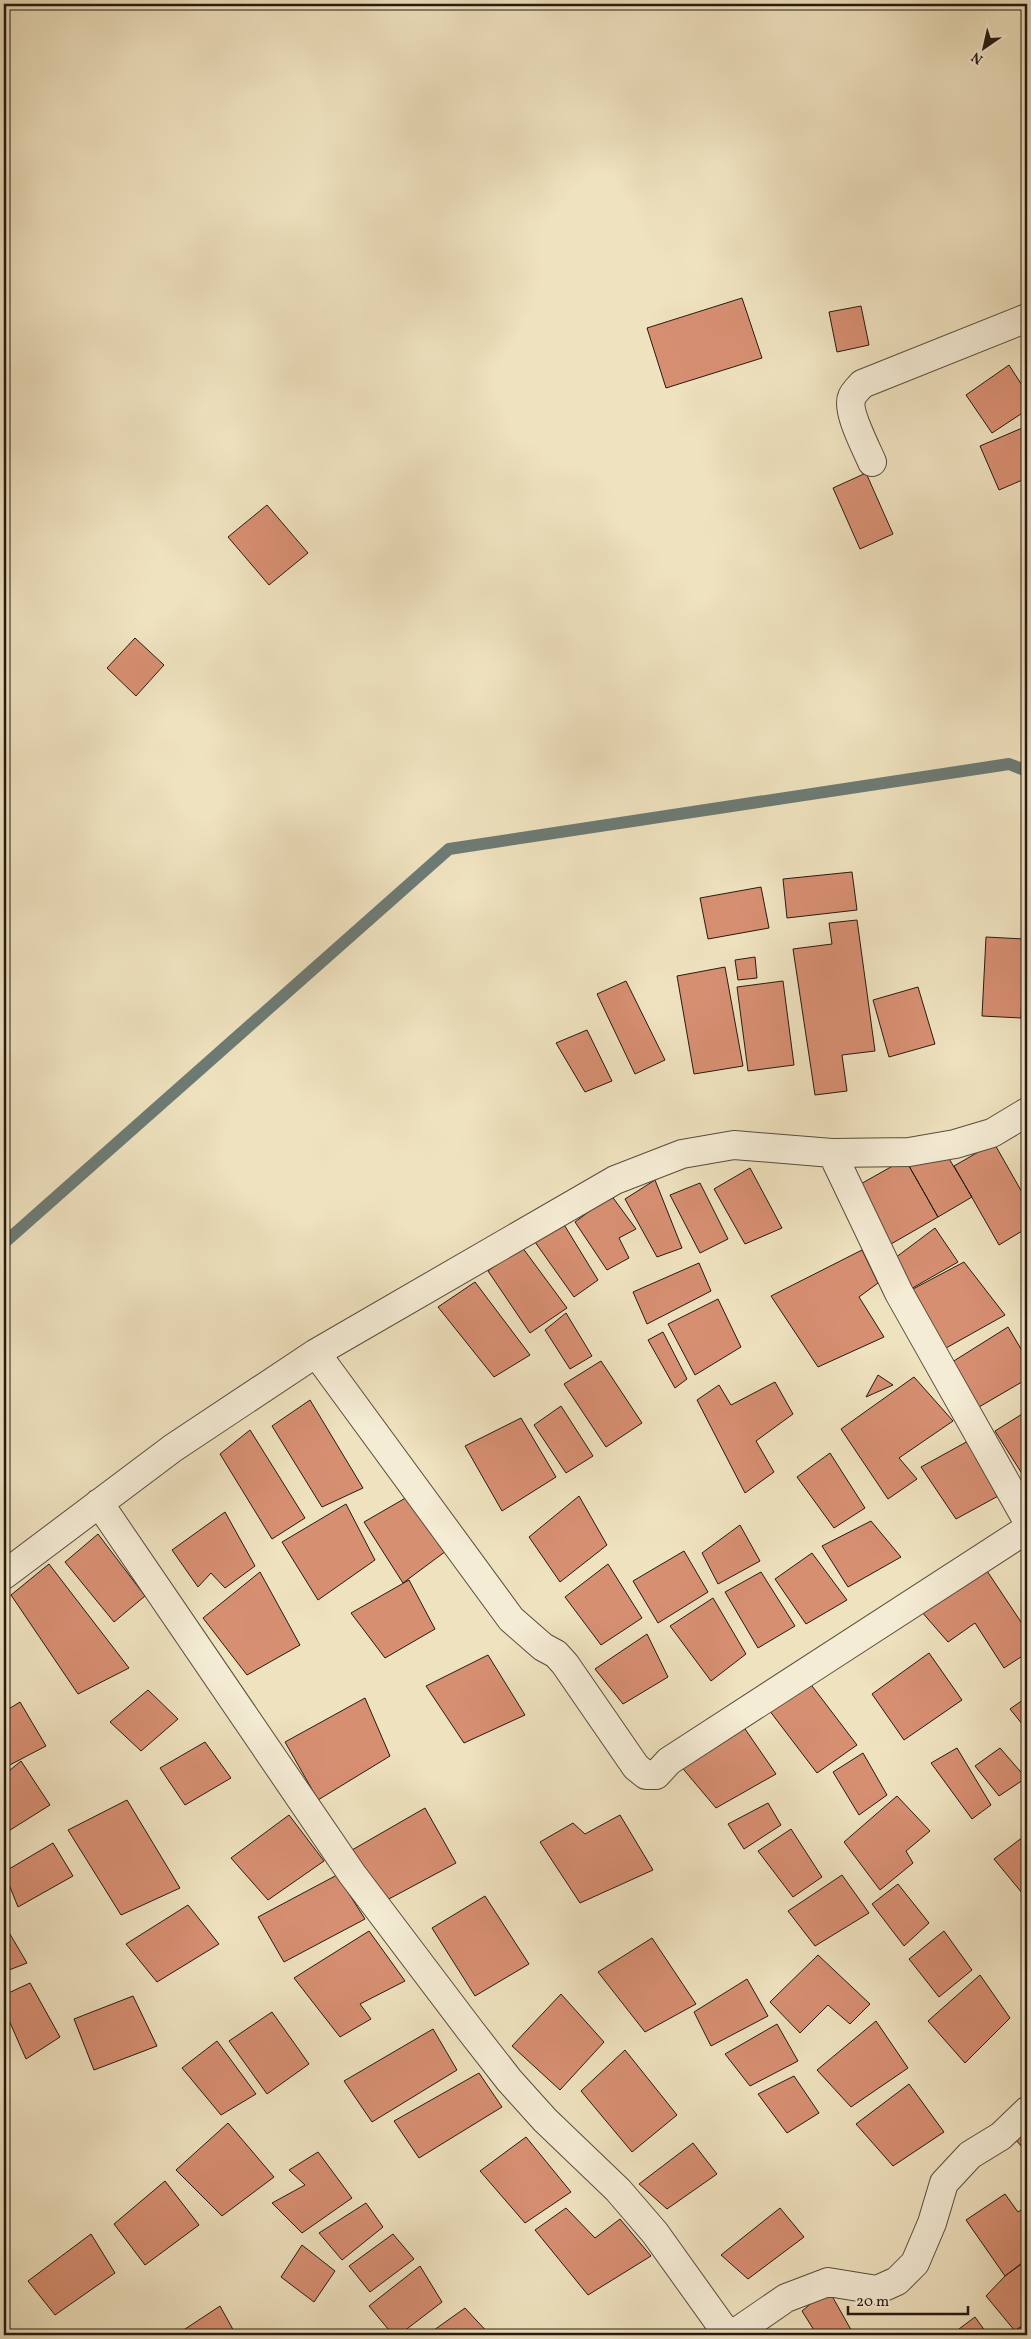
<svg xmlns="http://www.w3.org/2000/svg" width="1031" height="2339" font-family="Vollkorn,serif">
	<rect width="100%" height="100%" fill="#efe2bf"/>
	<filter id="stains"><feTurbulence type="fractalNoise" baseFrequency=".004" numOctaves="4"/><feColorMatrix values="0 0 0 0 .2 0 0 0 0 .09 0 0 0 0 .02 0 0 0 .5 -.17"/></filter>
	<radialGradient id="worn" r=".72"><stop offset=".6" stop-color="#630" stop-opacity="0"/><stop offset="1" stop-color="#630" stop-opacity=".3"/></radialGradient>
	<g fill="none" stroke-linecap="round" stroke-linejoin="round">
		<path stroke="#6d7b75" stroke-width="12" d="M4,1243L449,849L1009,764L1027,771"/>
	</g>
	<path fill="#d78f72" stroke="#261a10" d="M742,298L762,358L666,388L647,328Z
		M861,306L869,345L837,352L829,312Z
		M1009,365L1027,393V410L992,433L966,395Z
		M1027,426V478L999,490L980,446Z
		M866,473L893,534L860,549L833,488Z
		M267,505L308,553L269,585L228,537Z
		M135,638L164,665L136,696L107,668Z
		M4,766L10,770L4,780Z
		M852,872L857,910L787,918L783,879Z
		M761,887L769,928L708,939L700,898Z
		M857,920L875,1051L842,1055L847,1091L815,1095L793,949L832,944L829,923Z
		M986,937L1024,939L1021,1018L982,1016Z
		M755,957L757,978L738,980L735,960Z
		M725,967L743,1066L694,1074L677,976Z
		M626,981L665,1060L635,1074L597,994Z
		M783,981L794,1065L748,1071L737,987Z
		M918,987L935,1044L889,1057L873,1000Z
		M587,1030L612,1081L585,1092L556,1043Z
		M994,1143L1027,1201V1228L999,1245L954,1166Z
		M942,1147L972,1197L938,1217L909,1166Z
		M905,1159L938,1217L884,1248L850,1190Z
		M750,1168L782,1228L745,1244L714,1189Z
		M655,1180L682,1248L657,1257L625,1199Z
		M700,1183L728,1239L700,1253L670,1195Z
		M611,1195L636,1229L619,1238L629,1258L607,1270L575,1222Z
		M563,1223L598,1280L574,1297L535,1242Z
		M935,1228L958,1262L909,1290L891,1261Z
		M522,1247L567,1308L530,1333L488,1271Z
		M1027,1248V1259L1023,1251Z
		M862,1250L878,1283L859,1297L884,1337L818,1367L771,1296Z
		M964,1262L1005,1315L946,1348L913,1289Z
		M699,1263L711,1291L647,1324L633,1292Z
		M475,1282L530,1355L494,1377L438,1307Z
		M718,1299L741,1347L695,1375L668,1324Z
		M566,1313L592,1356L570,1369L545,1330Z
		M1008,1327L1027,1359V1379L979,1407L949,1364Z
		M663,1332L687,1379L675,1388L648,1340Z
		M601,1361L642,1423L606,1447L564,1384Z
		M878,1375L893,1385L866,1397Z
		M914,1377L953,1421L899,1458L917,1479L888,1499L841,1429Z
		M775,1382L793,1414L756,1441L774,1472L745,1493L697,1400L719,1385L731,1405Z
		M310,1400L363,1488L322,1507L272,1426Z
		M561,1406L593,1456L566,1473L534,1425Z
		M1027,1411V1479L1026,1480L995,1431Z
		M521,1418L556,1477L502,1511L465,1446Z
		M250,1430L305,1518L272,1539L220,1454Z
		M970,1440L1000,1495L956,1519L921,1467Z
		M830,1453L865,1508L834,1528L797,1477Z
		M409,1496L446,1551L403,1583L364,1522Z
		M579,1496L607,1545L560,1582L529,1537Z
		M346,1504L375,1560L318,1600L282,1542Z
		M225,1512L255,1566L225,1588L211,1573L198,1587L172,1550Z
		M871,1521L901,1557L848,1587L822,1546Z
		M740,1525L760,1561L718,1584L702,1553Z
		M98,1534L145,1596L114,1622L65,1562Z
		M684,1551L708,1592L658,1623L633,1581Z
		M812,1553L847,1600L806,1624L775,1579Z
		M49,1564L129,1668L78,1694L11,1595Z
		M608,1564L642,1618L601,1645L565,1597Z
		M985,1568L1027,1631V1653L1004,1668L975,1623L948,1642L921,1611Z
		M260,1572L300,1645L247,1675L203,1618Z
		M761,1572L795,1626L758,1648L725,1592Z
		M409,1580L435,1629L385,1658L351,1613Z
		M713,1598L746,1654L711,1681L670,1626Z
		M647,1634L668,1677L623,1704L595,1669Z
		M929,1653L962,1700L904,1740L872,1694Z
		M488,1655L525,1715L464,1743L426,1686Z
		M809,1682L857,1745L817,1773L769,1710Z
		M148,1690L178,1719L141,1751L110,1722Z
		M1027,1697V1730L1010,1709Z
		M365,1698L390,1756L318,1800L285,1742Z
		M20,1702L46,1746L4,1768V1712Z
		M743,1726L776,1774L716,1808L679,1764Z
		M205,1742L231,1778L185,1805L160,1768Z
		M957,1748L991,1805L972,1819L931,1763Z
		M1000,1748L1026,1778L999,1796L975,1766Z
		M863,1753L887,1795L859,1815L833,1772Z
		M21,1761L50,1805L7,1832L4,1828V1775Z
		M897,1796L930,1831L906,1851L913,1863L880,1890L844,1842Z
		M127,1800L180,1888L121,1915L68,1830Z
		M768,1803L781,1825L744,1849L728,1824Z
		M425,1808L456,1863L387,1900L352,1850Z
		M289,1815L324,1861L268,1900L231,1858Z
		M620,1815L653,1870L580,1903L540,1842L573,1823L585,1834Z
		M791,1829L822,1877L793,1897L758,1851Z
		M1027,1834V1899L994,1859Z
		M53,1843L73,1876L18,1907L4,1872Z
		M337,1875L365,1919L284,1962L258,1917Z
		M842,1875L869,1913L815,1946L788,1911Z
		M898,1884L929,1923L904,1946L872,1904Z
		M485,1896L529,1964L475,1996L432,1928Z
		M188,1905L219,1944L157,1982L126,1944Z
		M4,1924L27,1963L4,1972Z
		M369,1931L405,1981L360,2004L371,2019L340,2037L294,1978Z
		M944,1931L972,1970L939,1997L909,1959Z
		M652,1938L696,2004L645,2032L598,1972Z
		M818,1955L870,2004L850,2024L828,2005L800,2033L770,2002Z
		M980,1975L1010,2018L965,2063L928,2021Z
		M747,1979L768,2016L711,2046L694,2012Z
		M30,1983L60,2037L26,2059L4,2009V1995Z
		M561,1994L604,2042L560,2090L512,2046Z
		M133,1996L157,2046L94,2070L74,2019Z
		M272,2012L309,2064L267,2094L229,2041Z
		M876,2021L908,2068L851,2107L817,2070Z
		M777,2024L798,2061L750,2086L725,2054Z
		M433,2029L457,2070L372,2122L344,2081Z
		M217,2041L256,2094L221,2115L182,2068Z
		M625,2050L677,2115L632,2152L581,2091Z
		M479,2073L502,2107L419,2158L394,2121Z
		M794,2076L819,2113L787,2133L758,2094Z
		M909,2084L944,2132L893,2166L856,2124Z
		M228,2123L274,2177L222,2216L176,2170Z
		M1027,2130V2153L1016,2140Z
		M526,2137L571,2192L525,2223L480,2171Z
		M693,2143L717,2174L667,2209L639,2184Z
		M318,2152L352,2198L302,2233L272,2203L305,2185L289,2170Z
		M165,2181L199,2225L145,2265L114,2224Z
		M1005,2194L1018,2212L1027,2206V2259L1005,2276L966,2220Z
		M366,2203L383,2227L342,2260L319,2233Z
		M566,2208L595,2238L620,2219L651,2256L588,2295L535,2230Z
		M780,2208L804,2237L748,2279L721,2255Z
		M91,2234L115,2273L55,2315L28,2281Z
		M393,2234L414,2259L370,2292L349,2266Z
		M302,2245L335,2271L314,2302L281,2277Z
		M1027,2260V2322L1015,2331L986,2296L1005,2276Z
		M420,2266L442,2302L399,2335H393L369,2306Z
		M828,2289L854,2335H817L802,2311Z
		M220,2306L236,2335H176Z
		M465,2308L490,2335H427Z
		M975,2317L988,2335H951Z
		M1027,2322V2335H1014L1011,2331H1015Z
		M258,2330L261,2335H250Z"/>
	<g fill="none" stroke-linecap="round" stroke-linejoin="round">
		<g stroke="#584c3c" stroke-width="30">
			<path id="minor" d="M872,462C866,448 846,410 852,397C854,392 859,388 862,384L1027,318
				M832,1153L899,1293L1027,1520
				M316,1353L511,1619L543,1647L556,1654L565,1664L636,1767L646,1775H656L669,1761L1027,1529
				M99,1503L352,1874L470,2030L509,2080L545,2120L618,2190L655,2233L728,2335
				M4,1575L173,1448L316,1353L615,1180L682,1154L734,1145L832,1153L909,1152L955,1144L992,1133L1027,1112
				M732,2335L786,2298L828,2282L877,2290L897,2281L915,2263L932,2223L944,2183L970,2155L1001,2136L1027,2111"/>
		</g>
		<use href="#minor" stroke="#f5ecd5" stroke-width="28"/>
	</g>
	<rect width="1031" height="2339" fill="none" stroke="#efe2bf" stroke-width="20"/>
	<rect x="5" y="5" width="1021" height="2329" fill="none" stroke="#261a10" stroke-width="2.5"/>
	<rect x="10" y="10" width="1011" height="2319" fill="none" stroke="#261a10"/>
	<g transform="translate(984 48) rotate(214)" stroke="#f5ecd5" stroke-width="4" paint-order="stroke">
	<path d="M0-4L9 19L0 12L-9 19Z" fill="#261a10"/>
	<text y="-8" font-size="14" font-weight="bold" text-anchor="middle" fill="#261a10">N</text>
	</g>
	<path d="M848 2306v8h120v-8" fill="none" stroke="#261a10" stroke-width="2.5"/>
	<text x="856" y="2306" font-size="15" fill="#261a10" stroke="#f5ecd5" stroke-width="4" paint-order="stroke">20 m</text>
	<rect width="100%" height="100%" filter="url(#stains)"/>
	<rect width="100%" height="100%" fill="url(#worn)"/>
</svg>
